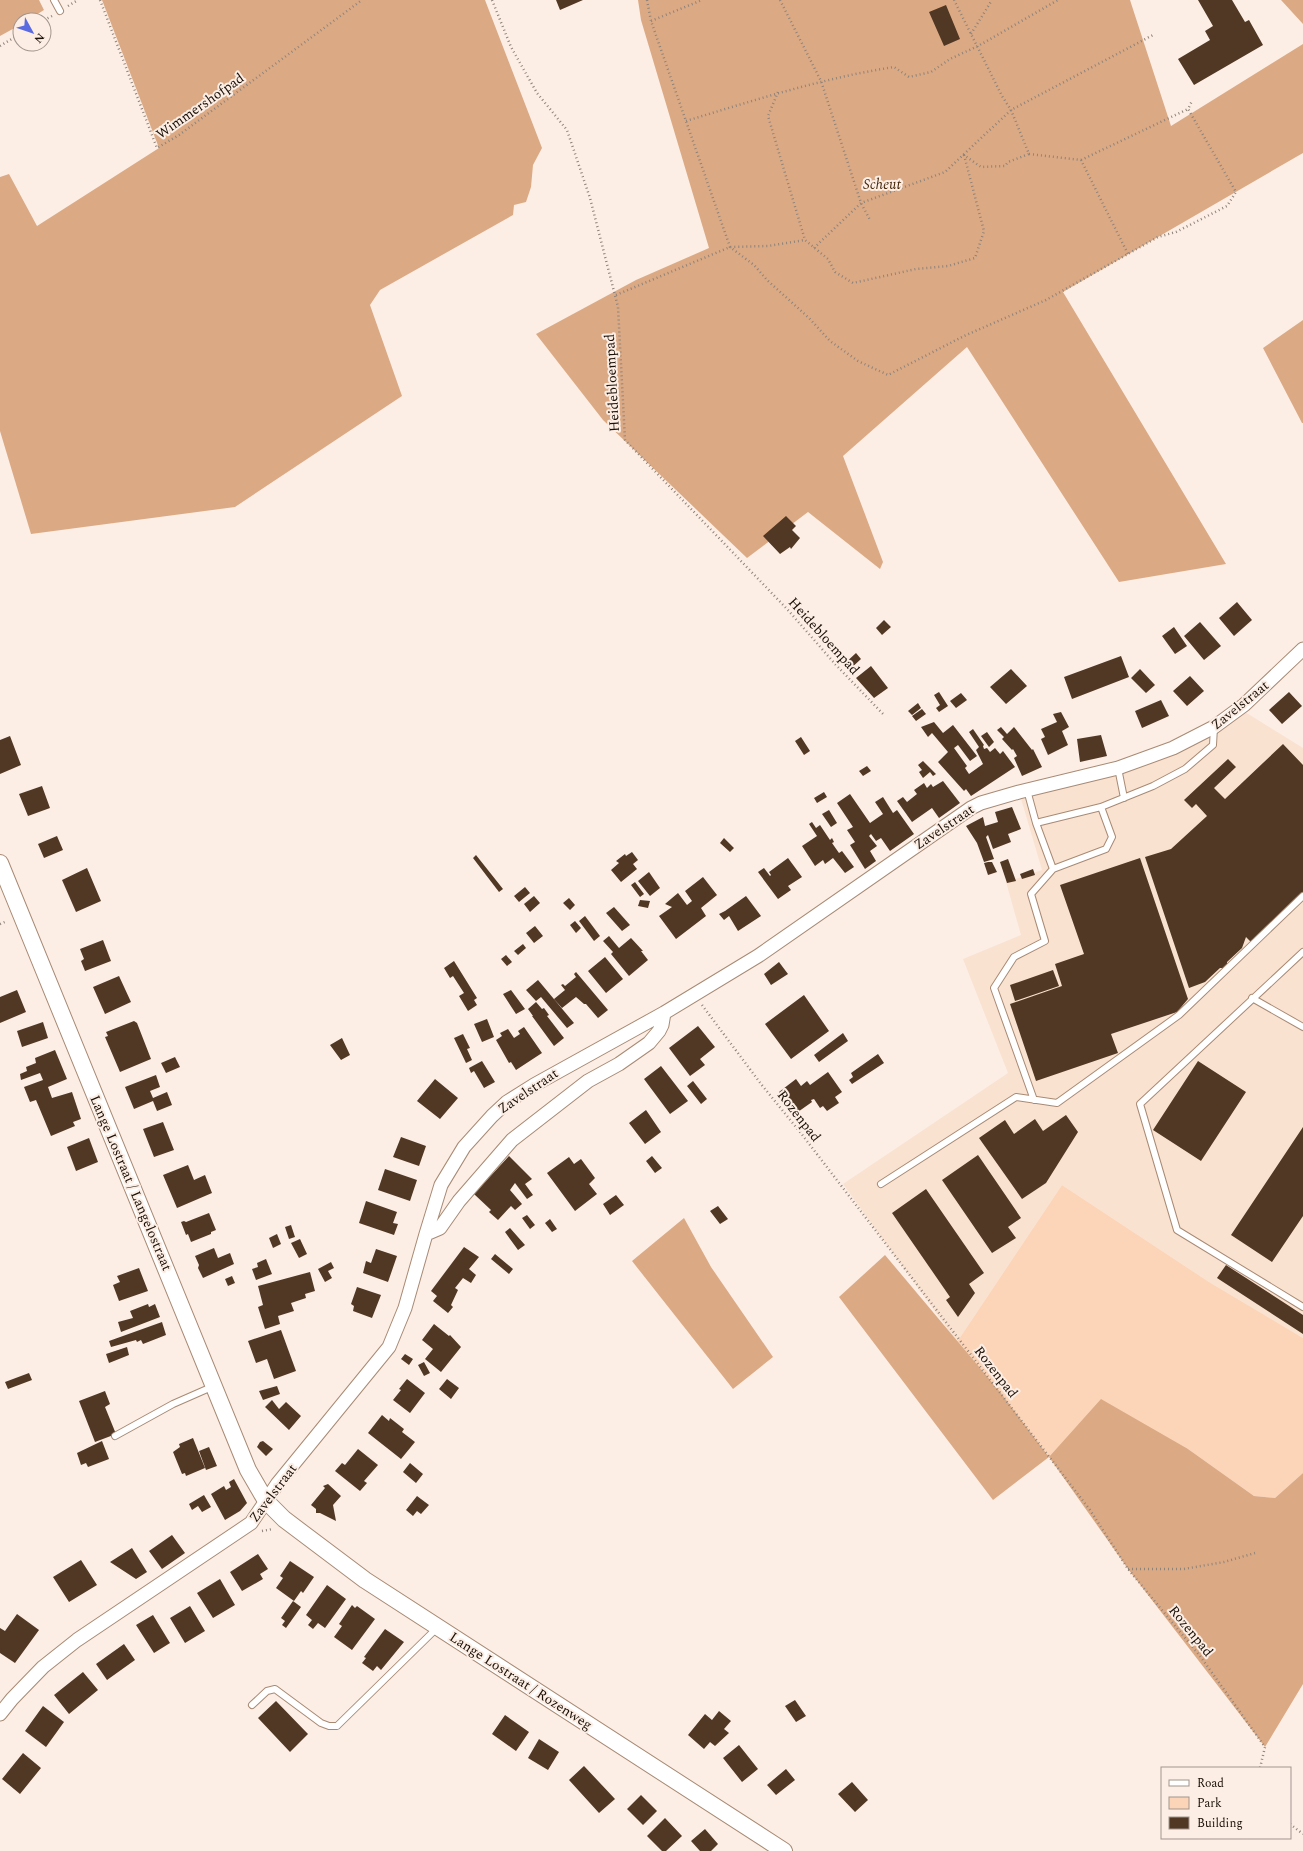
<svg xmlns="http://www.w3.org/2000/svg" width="1303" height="1851" font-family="Spectral,serif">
	<rect width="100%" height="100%" fill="#fceee5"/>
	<path fill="#fae2d1" d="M1245,712L1303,748V1338L1209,1282L1062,1185L957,1342L843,1184L1008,1073L963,959L1021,935L1006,882L1042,870L1019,792L1118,768Z"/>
	<path fill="#fcd5b8" d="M1062,1185L1209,1282L1303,1338V1473L1275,1498L1254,1496L1188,1449L1049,1457L1001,1393L957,1342Z"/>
	<path fill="#dbaa85" d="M0,0H39L44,10L28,20H20V25L0,36Z
		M102,0H485L542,148L533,165L531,187L526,202L514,205L513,215L380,290L370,305L402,396L235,507L31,534L0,431V177L9,174L37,226L159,148Z
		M638,0H1130L1171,126L1303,44V153L1063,292L1226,564L1119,582L967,347L843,456L883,562L880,569L808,512L747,558L603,420L536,334L636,280L709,248L641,20Z
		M1281,0H1303V24Z
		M1303,320V423H1302L1263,348Z
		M684,1218L711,1267L773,1357L733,1389L632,1261Z
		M885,1255L1001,1393L1049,1457L1101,1399L1188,1449L1254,1496L1275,1498L1303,1473V1684L1265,1747L1128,1569L1049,1457L993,1500L839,1297Z"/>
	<path fill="#513824" d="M556,0H583L560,10Z
		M1198,0H1232L1245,22L1249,20L1263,45L1194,85L1178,59L1210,40L1205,31L1213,26Z
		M946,5L960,39L944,46L929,12Z
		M786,516L796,526L792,530L800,538L791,549L790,547L780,554L763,536Z
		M1237,602L1252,620L1234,636L1219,618Z
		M884,620L891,627L882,635L876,628Z
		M1200,622L1221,646L1204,660L1184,636Z
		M1174,627L1187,646L1175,654L1162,636Z
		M856,653L861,659L849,670L843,665Z
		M1121,656L1129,677L1072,699L1064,677Z
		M871,666L888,688L874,698L856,678Z
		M1011,669L1027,686L1006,704L990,687Z
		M1140,669L1155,685L1146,693L1131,678Z
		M1190,676L1204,691L1187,706L1173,691Z
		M939,692L948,706L939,712L936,708L940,705L934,695Z
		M1289,692L1302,706L1282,724L1269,710Z
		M961,693L967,700L956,708L950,701Z
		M1161,700L1169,716L1142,728L1135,711Z
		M918,703L921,708L912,715L908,711Z
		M922,709L926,714L916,721L912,716Z
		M1061,712L1069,727L1062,731L1068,745L1048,755L1041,739L1045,737L1041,729L1057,722L1053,714Z
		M934,722L943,733L953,725L977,756L970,761L958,745L954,748L967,766L965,768L969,774L983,764L976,750L979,747L969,732L973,729L984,745L983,746L984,749L987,748L990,752L995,748L1000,754L1003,751L1015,767L971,796L966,789L964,791L938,762L948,752L932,733L928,737L921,727Z
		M1001,727L1007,734L1014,727L1032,750L1033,749L1042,767L1022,776L1014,758L1017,756L1013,749L1012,750L1002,739L1004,737L997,730Z
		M987,732L994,742L989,747L981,736Z
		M1101,735L1107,756L1080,762L1077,739Z
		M10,736L21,765L0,774V740Z
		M801,737L810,751L804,755L795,741Z
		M1283,744L1303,765V893L1251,942L1246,937L1242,948L1227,962V965L1224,968H1220L1205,982L1189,988L1145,857L1171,849L1207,816L1196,804L1192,808L1184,800L1228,759L1236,767L1214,788L1225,799Z
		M923,761L936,774L933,776L930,772L923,778L919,772L922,770L918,765Z
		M867,766L871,771L863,776L859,771Z
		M943,781L960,803L939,818L932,808L912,822L897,801L903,797L907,802L917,794L914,790L924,783L927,788L931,784L933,787Z
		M42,786L50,808L28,816L19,794Z
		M824,792L827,797L817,803L814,798Z
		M850,794L870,823L883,814L875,802L883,797L893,813L897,810L914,834L890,851L881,838L876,841L871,834L869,836L877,846L870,851L876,861L865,869L850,845L855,842L847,830L853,827L837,803Z
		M1012,807L1021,829L1008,834L1011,842L993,849L988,835L986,837L994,859L984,862L977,843L966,826L983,817L985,826L998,822L995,812Z
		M829,810L837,823L831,827L822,814Z
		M812,822L816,828L820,825L830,840L832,838L834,842L832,843L839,853L842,851L854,867L845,873L833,858L825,864L823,860L815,866L802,846L817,836L809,824Z
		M57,836L63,850L44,858L38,844Z
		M724,838L734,848L730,852L720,843Z
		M632,852L638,860L633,864L637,869L621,882L611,870L619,863L616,861L625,854L626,856Z
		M476,855L503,889L499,892L473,858Z
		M788,858L802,877L788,886L791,890L778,899L758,872L764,868L770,876L771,875L769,872Z
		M1140,858L1188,999L1177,1012L1111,1034L1118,1053L1036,1081L1010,1004L1062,986L1055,964L1084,954L1060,885Z
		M1008,859L1016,881L1007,883L1000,862Z
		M988,862H992L997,872L988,875L984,863Z
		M87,868L101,901L76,912L62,880Z
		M1033,869L1035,875L1022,879L1020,874Z
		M649,872L660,888L650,896L638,881Z
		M703,877L717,895L701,908L706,916L676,939L659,916L672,907L665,904L678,893L687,905L692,901L685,891Z
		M635,882L644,894L640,897L631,885Z
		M525,887L530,893L519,902L514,896Z
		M534,896L540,903L530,912L524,904Z
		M746,896L761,916L738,931L729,916L724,920L719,914L725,911Z
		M569,898L575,905L570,910L563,903Z
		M640,900L650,901L648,908L638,906Z
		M614,907L630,925L622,931L606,913Z
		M585,916L600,936L594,941L579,921Z
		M575,921L581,928L576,933L570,925Z
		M535,926L543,936L534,943L526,933Z
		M609,936L619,948L631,938L643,951H641L648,960L629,976L611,954L613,952L603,941Z
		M103,940L111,961L85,971L81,961L84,959L80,949Z
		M523,944L526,948L518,955L514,951Z
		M506,955L512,962L507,966L501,959Z
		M605,957L623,979L606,993L588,971Z
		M454,961L477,998L474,1000L477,1005L468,1011L459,996L464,993L453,976L450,978L444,968Z
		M779,962L788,974L771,985L764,974Z
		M1053,970L1059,986L1015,1001L1010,985Z
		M576,972L608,1010L598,1018L586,1004H584L576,997L562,1008L554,999L565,990L561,985L563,984L565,986L576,977L574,974Z
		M119,976L131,1002L105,1014L93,987Z
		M538,980L574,1023L567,1028L541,997L536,1001L526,990Z
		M17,990L26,1012L0,1023V997Z
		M511,990L525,1009L516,1014L503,994Z
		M804,995L829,1031L791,1059L765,1024Z
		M536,1002L542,1009L544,1008L549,1015L547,1016L564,1038L554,1046L532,1016H533L528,1009Z
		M487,1019L494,1037L482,1042L474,1024Z
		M134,1021L137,1023L151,1059L120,1072L105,1037L108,1036L106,1032Z
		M43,1022L48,1038L22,1047L17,1031Z
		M698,1026L715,1047L700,1059L705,1065L690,1076L669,1048Z
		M524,1027L542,1053L516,1070L511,1062L509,1063L496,1040L502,1036L500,1033L508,1029L514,1038L520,1034L518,1031Z
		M843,1033L848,1041L819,1062L814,1055Z
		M463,1034L470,1048L467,1049L472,1060L466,1063L454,1038Z
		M342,1038L350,1055L341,1060L330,1045Z
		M55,1050L67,1079L48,1087L52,1098L72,1092L81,1119L73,1122L75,1126L51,1136L36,1100L30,1102L24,1087L43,1080L40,1073L21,1080L20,1074L27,1071L26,1067L36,1063L35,1058Z
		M878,1054L884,1063L852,1084L849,1080L853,1077L851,1073Z
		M175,1057L180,1067L166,1073L161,1063Z
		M482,1061L495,1082L484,1088L474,1071L471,1073L469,1068Z
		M1198,1061L1246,1092L1201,1161L1153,1130Z
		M661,1066L688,1101L670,1114L644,1079Z
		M828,1072L842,1092L835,1097L839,1103L827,1111L823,1106L820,1108L814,1099L811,1100L812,1102L795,1114L779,1092L796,1079L801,1086L807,1081L810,1085Z
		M156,1075L160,1087L150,1091L153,1098L167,1092L172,1105L157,1111L153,1101L134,1109L125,1087Z
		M435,1079L458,1098L440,1119L417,1101Z
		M693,1081L707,1099L701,1104L687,1086Z
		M646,1110L661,1132L645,1144L629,1123Z
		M1066,1115L1078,1132L1046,1183L1022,1199L979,1138L1005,1120L1014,1134L1035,1119L1043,1131Z
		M163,1122L174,1150L154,1157L143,1129Z
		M1303,1127V1216L1272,1262L1231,1235Z
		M401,1137L426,1146L419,1166L393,1157Z
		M89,1138L98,1162L76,1171L67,1147Z
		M978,1155L1021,1218L1008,1227L1016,1238L992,1253L942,1180Z
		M509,1156L532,1179L525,1184L533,1195L527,1199L515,1183L510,1190L522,1204L515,1210L511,1206L498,1220L489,1212L491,1210L474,1194Z
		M652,1156L662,1168L655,1173L646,1161Z
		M569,1157L574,1164L581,1159L595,1178L589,1184L597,1194L575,1211L547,1173Z
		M188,1165L194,1180L205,1175L212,1193L177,1208L163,1175Z
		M385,1169L417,1180L410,1201L378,1190Z
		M926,1189L984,1273L969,1284L975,1293L958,1317L946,1300L950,1297L892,1213Z
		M616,1195L624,1205L610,1215L603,1204Z
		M366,1201L397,1212L393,1223L398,1224L394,1235L359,1223Z
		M718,1206L728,1219L720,1224L710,1211Z
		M209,1213L216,1230L211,1232V1234L191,1242L188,1234L186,1235L181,1222L184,1221L186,1222Z
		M527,1215L535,1225L530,1229L522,1218Z
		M550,1219L557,1229L552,1232L545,1223Z
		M291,1225L295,1237L289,1239L285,1227Z
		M510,1228L525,1245L518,1250L505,1232Z
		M277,1234L281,1244L273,1248L269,1238Z
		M300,1239L307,1254L299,1258L291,1243Z
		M464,1247L479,1257L469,1269L476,1275L471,1283L463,1278L455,1288L458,1290L451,1305L453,1307L448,1313L433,1301L437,1296L431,1291Z
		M214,1248L218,1258L230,1253L234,1264L203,1278L198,1268L199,1265L195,1256Z
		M376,1249L397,1256L388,1282L363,1273L366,1261L371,1263Z
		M495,1254L513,1269L509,1274L491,1259Z
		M266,1259L272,1274L256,1280L252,1269L258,1267L257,1263Z
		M331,1262L334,1268L328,1271L332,1278L325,1282L318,1269Z
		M1226,1265L1303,1315V1334L1217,1278Z
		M139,1268L148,1291L119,1301L113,1285L120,1282L117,1276Z
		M310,1272L315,1291L305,1294L306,1298L291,1303L294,1311L278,1316L280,1324L265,1329L258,1307L263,1305L258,1286Z
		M232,1276L235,1283L228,1286L225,1279Z
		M357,1287L381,1295L372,1318L353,1311L354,1306L351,1304Z
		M148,1304L149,1307L155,1304L160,1317L121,1332L118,1322L133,1318L130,1311Z
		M162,1322L166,1335L143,1344L141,1340L137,1342L136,1340L111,1347L109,1341Z
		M434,1324L449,1336L450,1335L461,1347L441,1372L425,1359L433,1349L422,1340Z
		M281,1330L296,1371L274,1379L267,1359L256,1363L248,1341Z
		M127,1347L129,1355L109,1363L106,1354Z
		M405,1354L413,1359L409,1365L401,1359Z
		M424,1362L430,1373L424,1376L418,1365Z
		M29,1373L32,1380L8,1389L5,1382Z
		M407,1379L425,1393L410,1413L393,1400L401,1390L399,1389Z
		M447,1379L459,1388L451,1399L439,1389Z
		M277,1386L280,1394L263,1400L259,1391Z
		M105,1391L110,1404L105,1407L116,1434L95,1442L79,1401Z
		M272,1400L279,1409L286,1402L301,1416L289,1430L265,1407Z
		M382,1415L389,1421L390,1418L404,1429L402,1432L415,1442L401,1459L368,1433Z
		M193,1438L205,1468L186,1476L185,1473L182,1474L173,1452L180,1447L179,1444Z
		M102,1441L109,1459L88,1467L86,1463L81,1465L77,1453Z
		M263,1441L273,1449L266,1456L257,1447L260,1442Z
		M209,1447L217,1466L206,1470L199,1451Z
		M358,1449L378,1465L364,1481L367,1483L360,1491L335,1471L342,1463L345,1465Z
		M410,1463L423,1474L416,1483L403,1472Z
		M234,1479L247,1503L240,1511L225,1520L211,1494L224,1486L226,1490L231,1487L229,1482Z
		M328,1484L341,1496L333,1505L336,1521L320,1513H316V1509L311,1505L325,1488L323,1486Z
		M204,1495L211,1507L202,1512L198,1506L192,1510L189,1504Z
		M417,1496L429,1505L421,1514L417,1511L413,1516L406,1510Z
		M172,1535L185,1553L162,1569L149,1551Z
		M132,1548L147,1572L136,1579L110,1562Z
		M258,1554L268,1569L260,1574L263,1579L242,1591L230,1572Z
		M81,1560L97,1585L69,1602L53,1577Z
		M290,1561L314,1577L303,1593L301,1591L294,1601L276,1588L283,1578L280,1576Z
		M220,1579L235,1605L213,1618L197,1593Z
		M327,1585L346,1599L325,1628L318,1623L313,1629L308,1625L312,1620L306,1615Z
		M293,1601L301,1607L286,1628L282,1625L285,1621L281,1618Z
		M352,1605L355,1608L357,1606L375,1619L352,1650L334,1637L342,1626L339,1624Z
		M190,1606L205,1631L185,1643L170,1618Z
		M17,1614L39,1630L15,1663L0,1653V1628L5,1631Z
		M153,1615L170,1643L154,1653L136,1625Z
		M385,1629L404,1642L381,1670L377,1666L373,1671L362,1663L366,1658L364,1657Z
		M124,1644L135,1660L107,1680L96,1664Z
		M83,1672L98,1690L69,1714L54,1695Z
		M795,1700L806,1716L796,1722L785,1706Z
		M276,1701L308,1734L290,1752L258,1718Z
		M43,1706L64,1722L46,1747L25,1731Z
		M719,1711L731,1721L724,1729L729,1733L715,1746L710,1742L704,1749L688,1735L705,1714L712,1720Z
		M505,1715L529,1732L516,1751L492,1734Z
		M539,1739L559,1752L548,1770L528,1758Z
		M739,1745L758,1769L742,1782L723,1758Z
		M23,1753L41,1768L20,1794L2,1779Z
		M584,1766L615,1799L599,1813L569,1780Z
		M786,1769L795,1780L776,1795L767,1785Z
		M852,1782L868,1800L855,1812L838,1794Z
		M641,1795L657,1811L643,1825L627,1809Z
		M665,1818L682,1836L666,1851H662L647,1836Z
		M705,1829L718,1844L711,1851H700L691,1841Z"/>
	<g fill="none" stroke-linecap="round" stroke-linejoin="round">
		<g stroke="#a88a74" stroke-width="8">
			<path id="service" d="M54,0L60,11
				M1118,768L1124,798
				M1027,790L1036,823L1053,869L1031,894L1045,941L1014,957L994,988L1034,1100
				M1101,807L1153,786L1185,769L1213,745L1214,727
				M1036,823L1101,807L1112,837L1106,849L1053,869
				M1303,952L1140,1104L1177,1230L1303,1307
				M1252,998L1303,1027
				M881,1184L1016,1097L1057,1103L1179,1015L1303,896
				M115,1436L173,1404L214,1386
				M252,1705L267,1691L275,1689L321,1723L329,1726H337L437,1628"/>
		</g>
		<g stroke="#a88a74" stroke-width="15">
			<path id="minor" d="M426,1234L440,1228L459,1201L512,1140L588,1081L619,1064L649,1043L659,1031L662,1025L664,1013
				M0,1714L12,1699L43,1667L77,1640L251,1523L278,1483L389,1347L405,1308L426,1234L441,1185L464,1147L492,1116L507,1102L534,1085L664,1013L758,956L971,808L981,803L1019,792L1118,768L1173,748L1214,727L1244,705L1303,649"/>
		</g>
		<g stroke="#a88a74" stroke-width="18">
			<path id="tertiary" d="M0,863L248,1470L266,1501L284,1519L365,1580L784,1851"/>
		</g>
		<path stroke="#8f837a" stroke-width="2.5" stroke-dasharray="1 3" stroke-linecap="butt" d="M100,0L157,148L179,135L362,0
			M492,0L511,47L537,93L567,130L590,198L618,307L625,440L787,609L836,665L884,715
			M647,0L651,21L730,247L754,265L767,280L809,318L830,341L858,361L888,375L964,336L1046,300L1158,237L1176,232L1227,206L1236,192L1188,109L1192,101
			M780,0L821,81L861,203L870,220
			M68,6L78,0
			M44,20L52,16
			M651,21L702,0
			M971,34L992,0
			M0,46L20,34
			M778,92L768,116L805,240L828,259L835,272L853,283L916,269L948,266L975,258L984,231L964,155L981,167L1005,166L1008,162L1029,154L1011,110L1002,96L954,0
			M686,121C755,100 823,78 894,67L909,77L931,72L950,59L978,46L1058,0
			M1029,154L1081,160L1128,254
			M1081,160L1188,109
			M814,248L861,203L945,172L1011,110L1153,35
			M616,295L730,247L768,246L805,240
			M0,924L7,921
			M702,1005L761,1084L800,1132L1090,1510L1128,1569L1200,1656L1265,1747L1260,1768
			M262,1531L273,1529
			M1128,1569H1184L1224,1562L1255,1553
			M1290,1824L1303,1834"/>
		<use href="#service" stroke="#fff" stroke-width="6"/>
		<use href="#minor" stroke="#fff" stroke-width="13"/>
		<use href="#tertiary" stroke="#fff" stroke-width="16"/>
	</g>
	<g text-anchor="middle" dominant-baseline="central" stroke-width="4" stroke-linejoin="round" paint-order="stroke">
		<g font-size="14" fill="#1a1007" stroke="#fceee5">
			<text transform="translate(200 106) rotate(-35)">Wimmershofpad</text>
			<text transform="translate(612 383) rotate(-93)">Heidebloempad</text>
			<text transform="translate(824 636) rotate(48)">Heidebloempad</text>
			<text transform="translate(1240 705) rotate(-39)">Zavelstraat</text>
			<text transform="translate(944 827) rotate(-34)">Zavelstraat</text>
			<text transform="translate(528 1091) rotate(-34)">Zavelstraat</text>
			<text transform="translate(799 1116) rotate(52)">Rozenpad</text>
			<text transform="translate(131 1183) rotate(67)">Lange Lostraat / Langelostraat</text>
			<text transform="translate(996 1372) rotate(52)">Rozenpad</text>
			<text transform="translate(273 1493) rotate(-53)">Zavelstraat</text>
			<text transform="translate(1191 1631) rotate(51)">Rozenpad</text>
			<text transform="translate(521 1681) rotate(33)">Lange Lostraat / Rozenweg</text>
		</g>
		<g font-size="14" font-style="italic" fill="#442305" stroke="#fceee5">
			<text x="882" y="184">Scheut</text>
		</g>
	</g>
	<rect x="1161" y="1767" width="130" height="72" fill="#fceee5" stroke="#a2958c"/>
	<rect x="1169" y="1780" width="20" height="6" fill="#ffffff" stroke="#a2958c"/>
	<text x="1197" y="1787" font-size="12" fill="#1a1007">Road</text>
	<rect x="1169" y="1797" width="20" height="12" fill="#fcd5b8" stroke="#a2958c"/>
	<text x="1197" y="1807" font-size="12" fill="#1a1007">Park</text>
	<rect x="1169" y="1817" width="20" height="12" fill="#513824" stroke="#a2958c"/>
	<text x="1197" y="1827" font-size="12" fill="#1a1007">Building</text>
	<g transform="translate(32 32) rotate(130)"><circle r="19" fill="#fceee5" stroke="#a2958c"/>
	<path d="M0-3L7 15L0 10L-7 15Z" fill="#5a6ae1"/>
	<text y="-6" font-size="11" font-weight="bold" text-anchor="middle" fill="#1a1007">N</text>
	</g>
</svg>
